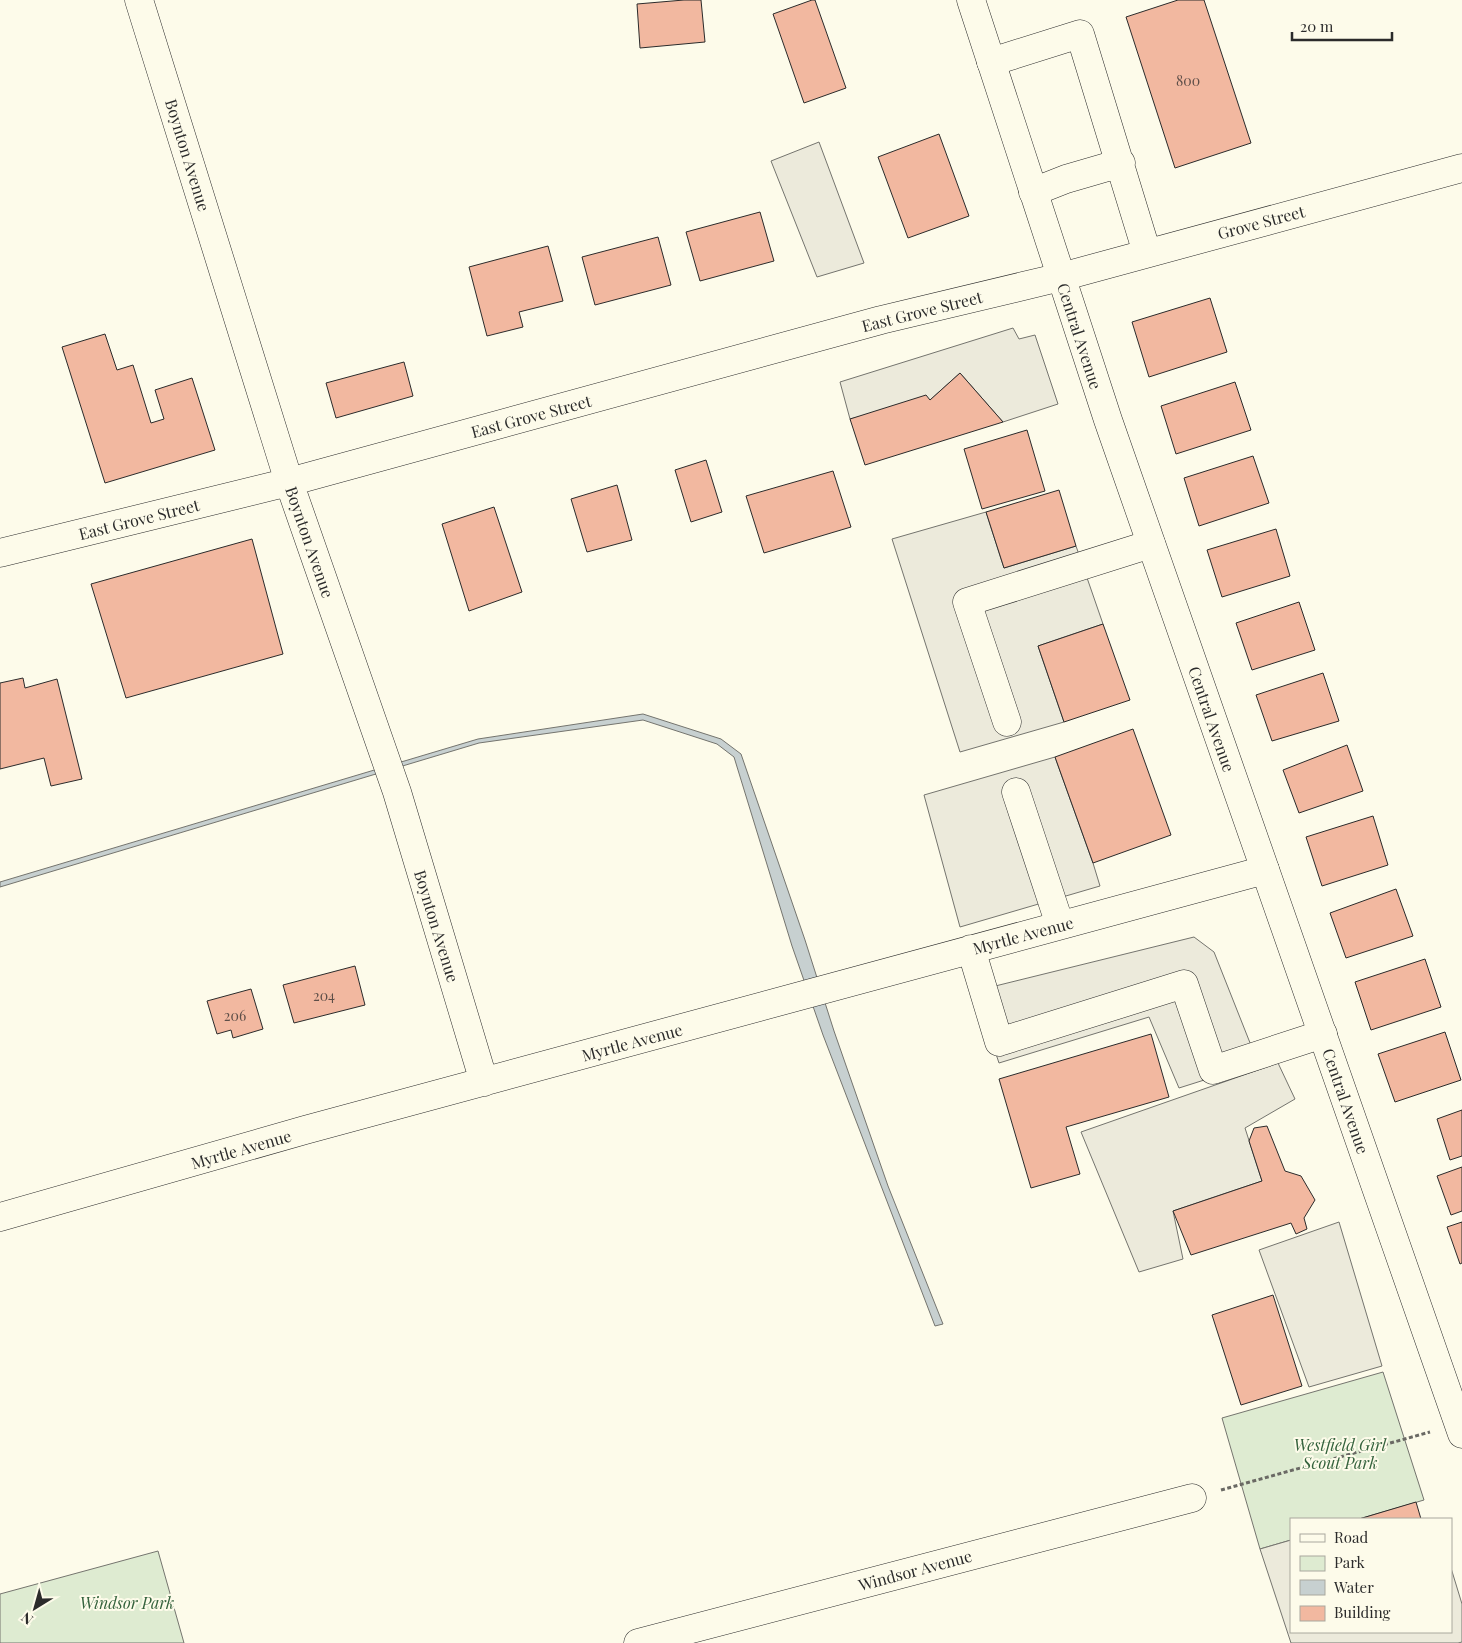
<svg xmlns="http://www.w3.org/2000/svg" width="1462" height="1643" font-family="'Playfair Display',serif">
	<rect width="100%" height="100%" fill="#fdfbea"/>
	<path fill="#deebd1" stroke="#74746e" d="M1383,1372L1424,1500L1359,1519H1291V1540L1260,1549L1222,1418Z
		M158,1551L184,1643H0V1594Z"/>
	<path fill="#eceadb" stroke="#74746e" d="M819,142L864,263L817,277L771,161Z
		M1013,328L1019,339L1035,335L1058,404L1003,422L960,373L930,400L850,419L840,382Z
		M986,512L1004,568L1076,546L1103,624L1038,646L1064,722L960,752L892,539Z
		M1055,757L1093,863L1100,886L960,927L924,795Z
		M1194,937L1214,952L1258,1063L1179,1088L1149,1017L999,1063L975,991Z
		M1278,1063L1295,1099L1245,1128L1262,1181L1173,1211L1183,1259L1139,1272L1081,1132Z
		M1339,1222L1382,1366L1309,1387L1259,1250Z
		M1291,1540V1632H1451V1568L1462,1604V1642L1458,1643H1291L1260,1549Z"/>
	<path fill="#c7d0d0" stroke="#74746e" d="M643,714L721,739L741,754L805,940L834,1031L888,1186L943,1324L935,1326L823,1035L792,946L734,757L717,744L643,720L479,743L0,887V882L478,739Z"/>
	<path fill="#f2b8a0" stroke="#2b2b2b" d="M684,0H701L705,42L640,48L637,4Z
		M812,0H815L846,88L804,103L773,14Z
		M1178,0H1204L1251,143L1175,168L1126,17Z
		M939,134L969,216L908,238L878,157Z
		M760,212L774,261L700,281L686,232Z
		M658,237L671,285L595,305L582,257Z
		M548,246L563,301L519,312L523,327L487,336L469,267Z
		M1210,298L1227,352L1149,377L1132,322Z
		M105,334L117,370L133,365L151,423L164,419L155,390L192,378L215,450L105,483L62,347Z
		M404,362L413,396L336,418L326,383Z
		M960,373L1003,422L865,465L850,419L926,395L930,400Z
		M1235,382L1251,430L1176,454L1161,406Z
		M1027,430L1045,491L982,509L964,449Z
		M1253,456L1269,503L1199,526L1184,478Z
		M706,460L722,512L691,522L675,470Z
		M833,471L851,527L764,553L746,496Z
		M617,485L632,540L587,552L571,499Z
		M1059,490L1076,546L1004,568L986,512Z
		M494,507L522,592L469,611L442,524Z
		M1276,529L1290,576L1222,597L1207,550Z
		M252,539L283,654L126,698L91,584Z
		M1299,602L1315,650L1252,670L1236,623Z
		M1103,624L1130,700L1064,722L1038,646Z
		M1323,673L1339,721L1272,741L1256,695Z
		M23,678L25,688L57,679L82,779L51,786L44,758L0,769V683Z
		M1133,729L1171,835L1093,863L1055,757Z
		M1347,745L1363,791L1299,813L1283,770Z
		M1373,816L1388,865L1322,886L1306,837Z
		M1396,889L1413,936L1346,958L1330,913Z
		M1425,959L1441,1007L1371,1030L1355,982Z
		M355,966L365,1005L294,1023L283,985Z
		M251,989L263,1029L233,1038L231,1030L217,1034L207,1001Z
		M1445,1032L1461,1080L1395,1102L1378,1054Z
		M1151,1034L1169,1097L1066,1127L1080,1174L1031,1188L999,1079Z
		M1462,1110V1156L1450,1160L1437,1119Z
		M1267,1126L1285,1171L1301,1176L1315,1200L1304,1218L1307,1229L1296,1234L1291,1223L1191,1255L1173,1211L1262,1181L1249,1141L1254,1128Z
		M1462,1167V1211L1451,1215L1437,1176Z
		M1462,1222V1263L1460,1264L1447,1227Z
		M1273,1295L1302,1386L1241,1405L1212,1315Z
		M1416,1502L1421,1519H1359Z"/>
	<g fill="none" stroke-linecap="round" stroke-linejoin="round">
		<g stroke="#2b2b2b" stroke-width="29">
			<path id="minor" d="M139,0L289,482L397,792L484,1082
				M991,62L1080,34L1147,253
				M1033,192L1066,179L1121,163
				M0,553L289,482L881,320L1061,277L1462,168
				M1007,722L967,602L1151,544
				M1016,792L1060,925
				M971,949L999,1042L1184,984L1213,1070L1323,1034
				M0,1217L305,1130L1265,870
				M638,1643L1192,1498"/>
		</g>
		<g stroke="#2b2b2b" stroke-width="29">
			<path id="major" d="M971,0L1108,420L1462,1434"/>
		</g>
		<path stroke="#6a6964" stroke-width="3" stroke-dasharray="4 2.5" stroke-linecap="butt" d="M1221,1490L1430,1432"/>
		<use href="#minor" stroke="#fdfbea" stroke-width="28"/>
		<use href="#major" stroke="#fdfbea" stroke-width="28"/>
	</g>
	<g text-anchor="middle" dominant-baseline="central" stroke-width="4" stroke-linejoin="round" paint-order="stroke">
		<g font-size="14" fill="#5d4e48">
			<text x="1188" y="80">800</text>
			<text x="324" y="995">204</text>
			<text x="235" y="1015">206</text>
		</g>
		<g font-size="16" fill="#2b2b2b" stroke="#fdfbea">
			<text transform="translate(188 155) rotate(73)">Boynton Avenue</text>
			<text transform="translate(1261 222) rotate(-15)">Grove Street</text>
			<text transform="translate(922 311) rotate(-14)">East Grove Street</text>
			<text transform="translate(1080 336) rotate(72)">Central Avenue</text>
			<text transform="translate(531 416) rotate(-15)">East Grove Street</text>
			<text transform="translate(139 519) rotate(-14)">East Grove Street</text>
			<text transform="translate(310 542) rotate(71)">Boynton Avenue</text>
			<text transform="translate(1212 719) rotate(71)">Central Avenue</text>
			<text transform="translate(437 926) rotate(73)">Boynton Avenue</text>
			<text transform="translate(1023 935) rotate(-15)">Myrtle Avenue</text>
			<text transform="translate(632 1042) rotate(-15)">Myrtle Avenue</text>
			<text transform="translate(1346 1101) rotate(71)">Central Avenue</text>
			<text transform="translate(241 1149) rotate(-16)">Myrtle Avenue</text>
			<text transform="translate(915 1570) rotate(-15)">Windsor Avenue</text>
		</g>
		<g font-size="16" font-style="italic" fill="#34623c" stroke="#fdfbea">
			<text x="1340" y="1444">Westfield Girl<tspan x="1340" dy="18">Scout Park</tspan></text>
			<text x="127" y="1602">Windsor Park</text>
		</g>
	</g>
	<rect x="1290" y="1518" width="162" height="115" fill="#fdfbea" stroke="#a9a89e"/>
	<rect x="1300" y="1534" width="25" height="8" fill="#fdfbea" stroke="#a9a89e"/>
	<text x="1334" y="1543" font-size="15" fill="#2b2b2b">Road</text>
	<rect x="1300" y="1556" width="25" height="15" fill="#deebd1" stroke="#a9a89e"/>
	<text x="1334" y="1568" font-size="15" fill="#2b2b2b">Park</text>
	<rect x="1300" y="1580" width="25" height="15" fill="#c7d0d0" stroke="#a9a89e"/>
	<text x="1334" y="1593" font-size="15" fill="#2b2b2b">Water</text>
	<rect x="1300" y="1606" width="25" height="15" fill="#f2b8a0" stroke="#a9a89e"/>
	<text x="1334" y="1618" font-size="15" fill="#2b2b2b">Building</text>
	<g transform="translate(35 1608) rotate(217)" stroke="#fdfbea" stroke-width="4" paint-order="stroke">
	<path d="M0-4L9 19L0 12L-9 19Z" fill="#2b2b2b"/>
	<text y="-8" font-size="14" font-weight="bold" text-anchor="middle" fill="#2b2b2b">N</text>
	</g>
	<path d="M1292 32v8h100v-8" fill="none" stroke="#2b2b2b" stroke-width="2.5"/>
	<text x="1300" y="32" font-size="15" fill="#2b2b2b" stroke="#fdfbea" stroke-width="4" paint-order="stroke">20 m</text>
</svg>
